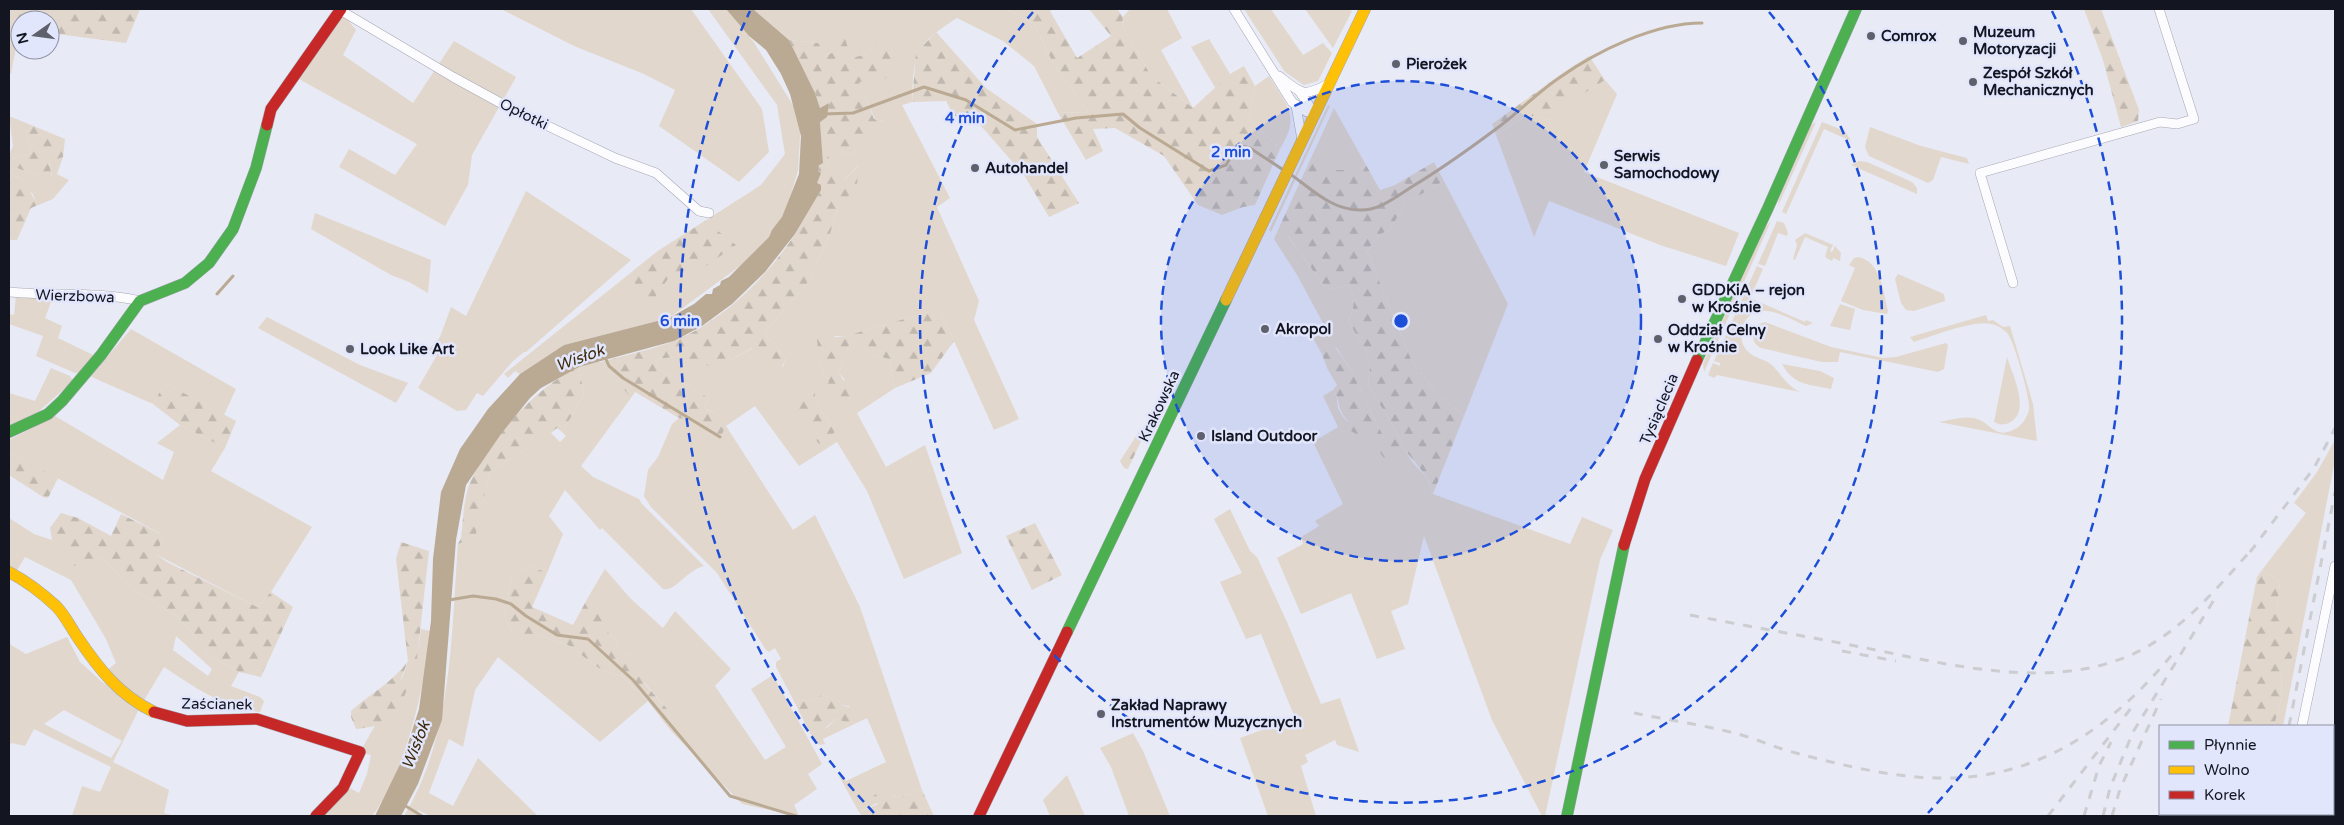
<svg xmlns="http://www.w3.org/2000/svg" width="2344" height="825" font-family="'Varela Round',sans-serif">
	<defs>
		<pattern id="forest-firs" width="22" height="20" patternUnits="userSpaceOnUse" patternTransform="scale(1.25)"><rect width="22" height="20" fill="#e1d7cc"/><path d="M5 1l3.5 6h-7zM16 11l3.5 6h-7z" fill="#c0b8af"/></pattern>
	</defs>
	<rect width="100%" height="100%" fill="#e8eaf6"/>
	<path fill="#e1d7cc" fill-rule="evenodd" d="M501,9H691L762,109L769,152L739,182L659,126L675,90L644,74L574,46Z
		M708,9H726L753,41L801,118L798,171L781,225L744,263L669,318L564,345L520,374L515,371L508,378L504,374L658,251L761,185L785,154L777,105Z
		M753,9H1006L1034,24L1052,61L1088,112L1058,113L1034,66L1003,41L957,18C914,46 914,52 912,102L902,105L950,198L937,207L979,301L974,320L1019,419L994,430L941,312H928L846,336H835L819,362L829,383L826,384L845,380L839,373L850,343L857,342L873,355L889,359L895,388L857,413L886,467L925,445L962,553L904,579L867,491L837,442L799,466L755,406L726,426L793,530L815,515L860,607L922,790L897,798L893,795L859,812L839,776L842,775L846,781L886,762L867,718L823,739L825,744L820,745L815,742L809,731L815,733L828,727L837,718L847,724L849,706L841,705L839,701L822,695L808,701L799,700L796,705L776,667V662L781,659L775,648L769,652L766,650L717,573L651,507L644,496L648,470L658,457L672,424L679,418L693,421L720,438L716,414L704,408L709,398L658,369L655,359L676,357L725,363L753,348L778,378L786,359L764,333L808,282L830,234L839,202L858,166L843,181L828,168L829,150L839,149L848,155L858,149L866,132L884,121L875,119L858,82L877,45L867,54L850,58L844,36L832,53L825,55L818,43L789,40ZM815,400L835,432L797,404Z
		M1130,9H1167L1182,38L1161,50L1193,108L1151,76L1122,25L1123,17Z
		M1244,9H1271L1303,55L1323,43L1332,53L1318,81L1304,85L1285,72Z
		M1305,9H1345L1352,11L1333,48Z
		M342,13L356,30L343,55L413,103L454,41L516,77L472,155L468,185L445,226L339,167L349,149L395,175L417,144L297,78Z
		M9,21L16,22L20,26L11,74L9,73Z
		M1209,39L1230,74L1216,89L1191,47Z
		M1269,76C1287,106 1301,115 1280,149L1249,118L1255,86Z
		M1605,80L1617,94L1584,172L1739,233L1726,266L1660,245L1549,201L1534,237L1496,135L1527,115L1553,120L1563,106Z
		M1328,105L1330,106L1271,232L1269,230Z
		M1334,108L1366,165L1358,170H1324L1311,158Z
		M9,116L31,125L26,135L32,153L13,159L9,155L13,146Z
		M1816,122L1778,206L1779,199L1811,125Z
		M1822,122L1845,131L1851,141L1824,129L1786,214L1782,212Z
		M1870,127L1921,146L1967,158L1969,164L1941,157L1933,180L1928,183L1869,156L1865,147Z
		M63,157L57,174L69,180L53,199L36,206V201L27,182L9,173L17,168L39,176H52L49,161Z
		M1859,161L1867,162L1912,182L1917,188V194L1851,165Z
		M1444,181L1508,304L1464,416L1437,393L1412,362L1367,251L1379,235L1390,229L1406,203Z
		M526,191L631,260L526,352H524L513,361L483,396L477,393L466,410L457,411L418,388L437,355L429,349L440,337L451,307L466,316Z
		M315,213L431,260L428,293L409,282L391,275L311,229Z
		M1771,221L1704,372L1703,364L1764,229Z
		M1777,221L1784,223L1788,233L1787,236L1778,233L1765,266L1758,264Z
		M1277,232L1287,235L1327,290L1348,285C1356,299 1355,307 1348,321L1366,350L1370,367L1368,385L1394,427L1404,449L1414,464L1427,477L1433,494L1570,544L1582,517L1613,530L1600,560L1545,816H1542L1492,720L1424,536L1408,604L1391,611L1405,649L1377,659L1351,593L1301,614L1277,558L1303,544L1301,537L1319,526L1315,521L1343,504L1313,442L1338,427L1323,396L1333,390C1340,399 1335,404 1340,412C1348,427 1369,435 1384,438L1350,368L1336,347L1322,354L1311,335L1324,325L1297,275L1274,239Z
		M1805,233L1833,245L1830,251L1832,252L1835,246L1841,253L1840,261L1833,258L1832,261L1825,257L1828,247L1805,237L1795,260L1793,259L1797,245L1795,240Z
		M1858,257C1881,261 1883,292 1888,311L1887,314L1863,310L1841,301L1855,268L1849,265L1854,258Z
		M1757,266L1763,269L1750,298L1805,322L1806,320L1813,323L1806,326C1788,318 1754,296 1743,326C1741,333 1740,341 1745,348C1752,359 1765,358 1773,366C1783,377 1787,386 1800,392L1717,375L1714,378L1708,375L1713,363L1720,366V363L1714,361Z
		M1898,274L1944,294L1945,301L1914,311L1906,310L1901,303L1895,279Z
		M16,296L53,297L45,318L62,326L58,338L93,355L80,372L75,373L36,356L43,336L9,324V314L14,315Z
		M1840,304L1855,309L1850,330L1830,326Z
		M1986,315L1988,321L1993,320L2003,327L2010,326L2033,404L2037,441L1939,422C1951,420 1968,414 1980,420C1992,426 1996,438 2013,430C2021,427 2027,418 2029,410C2031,399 2014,342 2008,334C2004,329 1997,325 1991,324C1973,320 1933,336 1914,342L1910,337Z
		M267,317L360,365L408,383L396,403L258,328Z
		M1765,322L1831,347L1883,358L1896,357L1946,343L1948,345L1944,369L1938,372L1840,352L1838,362H1822L1761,348C1751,343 1751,332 1759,324Z
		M131,329L236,389L224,415L165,383L153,404L94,378L91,376Z
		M2007,357C2012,374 2032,412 2009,423C2004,425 1999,425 1994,422Z
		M594,362H601L631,398L581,466L593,477L639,499L642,504L704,566C687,570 675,592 663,589L602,528L600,530L565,490L549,516L563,534L547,573L531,566L522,569L511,580L504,617L513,635H536L568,645L603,671L622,676L648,701L600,742L498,657L475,690L463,747L449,739L429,793L453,806L478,758L538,816H430L418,810V816H404C453,735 451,636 458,544L475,537L490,471L524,451L536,433H551L560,442L566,436L562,432L584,395L579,367Z
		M1782,364L1820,371L1834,378L1831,389C1809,384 1794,386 1782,364Z
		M51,368L70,376L73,381L38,412L9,426V393L35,401Z
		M55,416L163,480L174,452L157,443L180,425L225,448L211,471L312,527L271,592L257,607L157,555L163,535L9,452V440Z
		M2335,440V460L2283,726H2274L2281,700L2282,669L2293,657L2277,612L2280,581L2262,570L2306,513L2294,503L2317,472Z
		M1230,509L1250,551L1257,557L1287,622L1321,704L1340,698L1359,752L1337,745L1335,740L1305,755L1308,762L1301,766L1316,816H1268L1240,738L1295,718L1261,634L1246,639L1220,582L1242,573L1214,519Z
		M9,518L34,534L52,540L73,565L102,558L131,588L178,617L207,651L204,653L239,672L231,686L260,697L264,701L260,712C224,708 194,687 164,667L143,702L106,671L116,663L106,639L71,580L25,557L16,572L9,568ZM176,636L212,669L208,676L173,650Z
		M605,569L630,598L663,628L675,611L731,669L715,686L765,760L786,747L751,689L773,675L822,764L808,774L817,789L794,805L799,816L742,804L673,733L667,726L669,711L644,682L629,656L619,651L615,639L606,631L590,594Z
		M421,629L430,631C426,683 405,775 372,816H320L348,787L359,793L367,774L371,755L360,752L403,676L408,661L417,658Z
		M67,637L80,662L102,682L139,709L113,762L169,790L164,813L175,816H72L82,786L100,792L111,767L34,729L25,746L12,743L9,745V640L11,645L26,654ZM64,710L122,741L111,758L44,724Z
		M1133,733L1143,751L1170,816H1129L1111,767L1100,748Z
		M1067,775L1085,816H1050L1043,800Z"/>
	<path fill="url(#forest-firs)" d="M9,9H140L126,43L50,33V20H20V26L16,22L9,21Z
		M1006,9H1052L1050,11L1077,58L1111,36L1089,9H1117L1123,17L1122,25L1151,76L1193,108L1230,74L1244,66L1255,86L1249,118L1280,149L1255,205L1243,207L1222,215L1198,205L1164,156L1115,128L1093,129L1103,151L1086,160L1058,113L1088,112L1052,61L1034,24Z
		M2084,9H2101L2139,110L2138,121L2121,127L2103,60Z
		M936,32L986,88L1037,124V137L1079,203L1049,217L1024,175L975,119L954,116L946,101L912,102L916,53Z
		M844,35L851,58L867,54L877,45L890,47L893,67L885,79L859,82L874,119L884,121L873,135L866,133L858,149L848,155L839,149L829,151L828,168L837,163L843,181L859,166L856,192L839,202L830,234L808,282L764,333L786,359L782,366L785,373L778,378L752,348L725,363L686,368L676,357L655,359L658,369L709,398L704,408L716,414L726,426L720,438L693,421L679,418L635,392L631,398L601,362C625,355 651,350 674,341C723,321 767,277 796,233C804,219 812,204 821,190L817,183L818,166L823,163L820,122L829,103L820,108L815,93L789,40L818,43L826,55L832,53V41Z
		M1589,56L1605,80L1564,106L1553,120L1527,115L1496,135L1492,124L1564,72Z
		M31,125L65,139L63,157L49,162L52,177L39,176L17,168L9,173V155L13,159L32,153L26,135Z
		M1311,158L1325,170H1358L1366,165L1380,190L1395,185L1434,162L1444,181L1406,203L1390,229L1379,235L1367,251L1412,362L1437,393L1464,416L1433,494L1427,477L1404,449L1384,458L1370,439V435L1361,437L1346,428L1348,421C1335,407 1342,402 1333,390L1337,385L1327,368L1322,354L1335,347L1350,368L1384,438L1392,436L1403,447L1394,427L1368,385L1370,367L1366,350L1348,321C1355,307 1356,299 1348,285L1327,290L1288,236L1277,232Z
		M9,173L27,182L33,189L31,194L36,201V206L31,208L17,240H9Z
		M705,221L736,245L689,278L672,273L653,300L639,299L632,293L635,283L633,271L658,251Z
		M928,312H941L954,341L931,373L895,388L889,359L873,355L857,342L850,343L839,373L855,401V408L846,412L839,406L826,384L829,383L819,362L817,339L846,336Z
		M579,367L584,395L562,432L557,428L551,433H536L524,451L490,471L475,538L458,544L461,538C463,523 463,507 467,492C479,449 538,384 579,367Z
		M165,383L236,421L225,448L180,425L153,404Z
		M807,388L815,390V400L835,432L819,444L799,416L797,404Z
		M1151,420L1128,469L1124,468L1120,461L1140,430Z
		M9,452L58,478L48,498L43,497L9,475Z
		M61,513L78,518L111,536L121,514L163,535L157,555L167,562L257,607L271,592L293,607L261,677L239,672L204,653L207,651L178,617L131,588L102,558L73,566L52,540L50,528Z
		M1035,523L1062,575L1032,590L1006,536Z
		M401,542L429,551L417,659L408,661L400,681L408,687L393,723C379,724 369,728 356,729L351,717V711C370,694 394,681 408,661L396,559Z
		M531,566L547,573L532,607L573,625L590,594L612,613L606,631L615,639L619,651L629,656L643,676L644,683L669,711L667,726L648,701L622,676L603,671L568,645L536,635H513L504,617L511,580L522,569Z
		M2262,570L2280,581L2277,612L2293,624V657L2282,669L2281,700L2274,726H2228L2257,577Z
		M822,695L839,701L841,705L855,709L852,721L847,724L837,718L823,730L815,733L809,731L796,705L799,700L808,701Z
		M883,789L897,798L922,790L934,816H862L859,812L878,804L873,797L879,790Z"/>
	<path fill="#bbaa93" d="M726,9H753L789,40L815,93L820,108L829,103L827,117L820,122L823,163L818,166V171L821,173L817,183L821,185V190L795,234L765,272L732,304L702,326L674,341L579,367L541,388L530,398L501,434L466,485L456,540L442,720L418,784L401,816H375L404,756L419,709L431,621L433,559L441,492L460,449L488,409L520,374L564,345L669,318L694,304L706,294H712L713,289L720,285L721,281L729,277L769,237L772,230L782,217L799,174L801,136L790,94L781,74L766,50L749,36Z"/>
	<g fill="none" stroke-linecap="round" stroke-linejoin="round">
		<path stroke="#bbaa93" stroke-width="3" d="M824,114L853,113L924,87L966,100L1015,130L1076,118L1123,114L1140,128L1209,171L1226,165L1238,145L1250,148L1285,171
			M1290,174C1312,189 1330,209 1359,210C1379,211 1396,197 1413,186C1443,168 1472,147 1500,126C1520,111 1538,92 1559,78C1597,51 1654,23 1702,23
			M217,294L233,276
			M605,357L609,366L623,378L720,437
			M449,600L473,596L496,599L511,604L526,616L557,635L588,639L633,680L730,796L796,816
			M404,805L422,816"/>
		<g stroke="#a5a7b2" stroke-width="10">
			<path id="street" d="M1234,9L1292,102L1307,112L1315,114
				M340,10L453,77L506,106L615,158L656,173L699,211L709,213
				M1279,76C1302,94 1303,98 1330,83
				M1299,91L1315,114
				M1296,106L1302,140
				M2013,283L1980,173L2160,122L2177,124L2194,119L2159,9
				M9,292C53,296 97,291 140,301
				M2302,726L2335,566
				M2284,816L2285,814"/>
		</g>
		<g stroke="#a5a7b2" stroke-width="12">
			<path id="fast" d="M1697,360L1768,208L1856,9
				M9,432L48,414L62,401L101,355L140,301L185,283L209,263L233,229L256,168L267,125
				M1067,632L1226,300
				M1567,816L1624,545"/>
		</g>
		<g stroke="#a5a7b2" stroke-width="12">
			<path id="slow" d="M1226,300L1365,9
				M9,572C26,581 42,593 56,606C65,615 71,628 78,638C99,669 119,695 154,712"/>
		</g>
		<g stroke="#a5a7b2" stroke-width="12">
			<path id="jam" d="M267,125L271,109L341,9
				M1624,545L1645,479L1697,360
				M154,712L187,721L257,719L360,752L343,788L316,816
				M979,816L1067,632"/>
		</g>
		<use href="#street" stroke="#fcfcfe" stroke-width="9"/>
		<use href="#fast" stroke="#4caf50" stroke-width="11"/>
		<use href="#slow" stroke="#ffc107" stroke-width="11"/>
		<use href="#jam" stroke="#c62828" stroke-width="11"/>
		<path stroke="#cccdd1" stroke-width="3" stroke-dasharray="9 9" stroke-linecap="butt" d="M2250,552L2314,468L2335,428
			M1690,615C1747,626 1804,636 1861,647C1952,665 2065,696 2150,645C2192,620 2223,581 2255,546
			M1842,651L1896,661
			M1634,713C1668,720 1704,725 1738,734C1757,739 1776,748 1796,753C1841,765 1890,777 1937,778C2038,781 2114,726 2175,651
			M2289,726L2335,492
			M2048,816L2135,703
			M2084,816L2099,766L2111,742
			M2103,816L2110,788L2133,732L2217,595
			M2112,816L2120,789L2161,699
			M2271,816V814"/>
	</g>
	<circle cx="1401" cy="321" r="240" fill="#1d4ed8" fill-opacity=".12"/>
	<g fill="none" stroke="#1d4ed8" stroke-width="2.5" stroke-dasharray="9 6">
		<circle cx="1401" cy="321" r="240"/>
		<path d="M1769 12A481 481 0 1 1 1033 12"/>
		<path d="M874 813A721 721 0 0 1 750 11M2052 11A721 721 0 0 1 1928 813"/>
	</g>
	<g fill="#5e606c" stroke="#e2e6fc" stroke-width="2">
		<circle cx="1871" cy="36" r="5"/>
		<circle cx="1963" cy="41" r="5"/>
		<circle cx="1396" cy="64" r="5"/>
		<circle cx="1973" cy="82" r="5"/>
		<circle cx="1604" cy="165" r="5"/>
		<circle cx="975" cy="168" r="5"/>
		<circle cx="1682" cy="299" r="5"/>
		<circle cx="1265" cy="329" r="5"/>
		<circle cx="1658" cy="339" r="5"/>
		<circle cx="350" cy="349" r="5"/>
		<circle cx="1201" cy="436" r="5"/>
		<circle cx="1101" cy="714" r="5"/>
	</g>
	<g text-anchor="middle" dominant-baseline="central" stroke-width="5" stroke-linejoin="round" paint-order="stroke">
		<g font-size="15" font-weight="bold" fill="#131521" stroke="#e2e6fc" text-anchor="start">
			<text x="1973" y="32">Muzeum<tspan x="1973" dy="17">Motoryzacji</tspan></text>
			<text x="1881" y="36">Comrox</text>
			<text x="1406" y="64">Pierożek</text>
			<text x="1983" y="73">Zespół Szkół<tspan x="1983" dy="17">Mechanicznych</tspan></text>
			<text x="1614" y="156">Serwis<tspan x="1614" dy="17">Samochodowy</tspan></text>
			<text x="985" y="168">Autohandel</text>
			<text x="1692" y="290">GDDKiA – rejon<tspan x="1692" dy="17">w Krośnie</tspan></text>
			<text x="1275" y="329">Akropol</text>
			<text x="1668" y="330">Oddział Celny<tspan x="1668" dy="17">w Krośnie</tspan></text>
			<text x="360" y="349">Look Like Art</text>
			<text x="1211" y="436">Island Outdoor</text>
			<text x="1111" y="705">Zakład Naprawy<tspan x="1111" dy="17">Instrumentów Muzycznych</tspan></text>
		</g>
		<g font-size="15" fill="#131521" stroke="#e2e6fc">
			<text transform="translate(524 114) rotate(26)">Opłotki</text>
			<text transform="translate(75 296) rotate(2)">Wierzbowa</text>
			<text transform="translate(1159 406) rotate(-65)">Krakowska</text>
			<text transform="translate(1659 409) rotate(-67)">Tysiąclecia</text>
			<text transform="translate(217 704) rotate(1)">Zaścianek</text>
		</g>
		<g font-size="16" font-style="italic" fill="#3e2a09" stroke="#e2e6fc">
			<text transform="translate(580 358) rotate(-20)">Wisłok</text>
			<text transform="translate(416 745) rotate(-68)">Wisłok</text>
		</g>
	</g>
	<circle cx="1401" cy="321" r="8" fill="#1d4ed8" stroke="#e2e6fc" stroke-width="2.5"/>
	<g font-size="15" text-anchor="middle" font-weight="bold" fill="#1d4ed8" stroke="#e2e6fc" stroke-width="5" stroke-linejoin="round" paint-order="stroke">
		<text x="965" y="123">4 min</text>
		<text x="1231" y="157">2 min</text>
		<text x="680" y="326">6 min</text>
	</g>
	<rect width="2344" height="825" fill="none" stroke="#131521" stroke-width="20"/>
	<rect x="2159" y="725" width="175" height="90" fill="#e2e6fc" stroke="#8f92a4"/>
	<rect x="2169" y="741" width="25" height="8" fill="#4caf50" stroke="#8f92a4"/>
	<text x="2204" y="750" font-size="15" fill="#131521">Płynnie</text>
	<rect x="2169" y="766" width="25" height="8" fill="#ffc107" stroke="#8f92a4"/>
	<text x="2204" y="775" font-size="15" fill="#131521">Wolno</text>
	<rect x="2169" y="791" width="25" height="8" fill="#c62828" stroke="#8f92a4"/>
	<text x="2204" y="800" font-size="15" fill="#131521">Korek</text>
	<g transform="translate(35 35) rotate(256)"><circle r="24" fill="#e2e6fc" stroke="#8f92a4"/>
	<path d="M0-4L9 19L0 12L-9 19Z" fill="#5e606c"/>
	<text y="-8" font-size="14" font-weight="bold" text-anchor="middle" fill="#131521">N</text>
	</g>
</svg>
